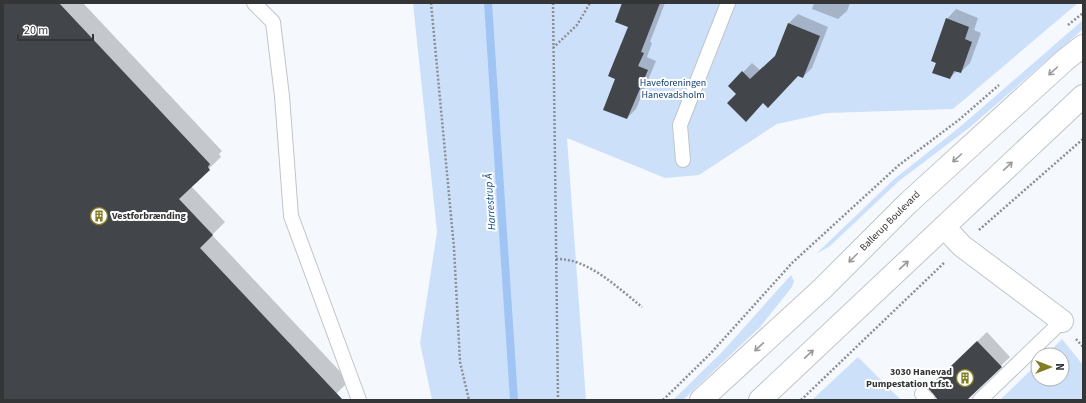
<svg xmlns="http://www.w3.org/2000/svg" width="1086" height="403" font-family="'Source Sans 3',sans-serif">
	<rect width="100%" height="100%" fill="#f5f9fe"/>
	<path fill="#cde0fa" d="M413,3H1078L953,109L827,113L777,124L699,175L665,178L567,138L586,400H432L420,343L437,232Z
		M1083,20V29L969,128L899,181L830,246L816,254L893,180L961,126Z
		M791,275L794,281L792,287L760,327L683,400H673L722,352Z
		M1062,339L1083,365V400H1000L1038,363V379H1062V355H1046Z
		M858,357L901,400H812Z"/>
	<path fill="#0003" d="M3,3H83L222,151L219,154L221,157L191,186L225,222L212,235L349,381L330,400H3Z
		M623,3H665L650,42L652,43L647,57L656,61L636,109L627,118L616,79L630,27Z
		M814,3H850L847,11L838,19L812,9Z
		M956,9L978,18L974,30L981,33L970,63L961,72L957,71L950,78L947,19Z
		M798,14L828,27L812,68L803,77L798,75L764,102L737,94L730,86L752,63L760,70L776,55L789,23Z
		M987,332L1010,357L966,400H940L938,379Z"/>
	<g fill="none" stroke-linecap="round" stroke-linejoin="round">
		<path stroke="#a0c5f5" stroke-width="8" d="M488,3L514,400"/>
	</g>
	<path fill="#42464b" d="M3,3H59L210,164L208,167L210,170L179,199L213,235L200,248L343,400H3Z
		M622,3H660L641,52L644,53L638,66L648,70L627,119L603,110L615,79L608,76L628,27L615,22Z
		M946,18L969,27L965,39L972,42L961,73L954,71L950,79L932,73L936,63L931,61Z
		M788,23L820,36L803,78L798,76L768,108L763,103L746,122L727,103L736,94L728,86L742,71L750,79L775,56Z
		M977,341L1002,367L967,400H938L928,388Z"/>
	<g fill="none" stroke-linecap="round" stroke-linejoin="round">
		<g stroke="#c0c5ca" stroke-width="16">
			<path id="service" d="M254,3L273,22L282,96L291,216L359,400
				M683,160L680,125L728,3
				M922,394L928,400
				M980,400L1062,321"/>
		</g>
		<g stroke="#c0c5ca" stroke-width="24">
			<path id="minor" d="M944,227L962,246L1062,321"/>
		</g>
		<g stroke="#c0c5ca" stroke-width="24">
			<path id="tertiary" d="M701,400L823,288L908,203L1065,60L1083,46
				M760,400L1083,96"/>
		</g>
		<path stroke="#8b8e92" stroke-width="2.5" stroke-dasharray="2 2" stroke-linecap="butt" d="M431,3L454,248L460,362L469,400
			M553,3L558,400
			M1068,25L1083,13
			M553,48L577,25L590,3
			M979,230L1083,139
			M556,259C588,258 618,288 642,307
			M1076,339L1083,347
			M663,400L711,353L792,263L899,165L960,119L999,85
			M801,400L945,262"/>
		<use href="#service" stroke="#fff" stroke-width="14"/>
		<use href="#minor" stroke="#fff" stroke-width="22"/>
		<use href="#tertiary" stroke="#fff" stroke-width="22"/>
	</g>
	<defs><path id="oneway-shaft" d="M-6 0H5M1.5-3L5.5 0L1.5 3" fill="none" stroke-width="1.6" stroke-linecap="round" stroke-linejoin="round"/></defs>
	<g stroke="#999a9b">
		<use href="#oneway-shaft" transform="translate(1053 71) rotate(138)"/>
		<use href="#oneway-shaft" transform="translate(957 158) rotate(138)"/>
		<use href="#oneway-shaft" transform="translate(1008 166) rotate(-43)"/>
		<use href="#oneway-shaft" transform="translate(853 258) rotate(135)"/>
		<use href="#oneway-shaft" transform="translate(904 265) rotate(-43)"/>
		<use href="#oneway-shaft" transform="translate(759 347) rotate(137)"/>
		<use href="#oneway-shaft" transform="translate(809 354) rotate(-43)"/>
	</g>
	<defs>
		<g id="building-ring" transform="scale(0.9)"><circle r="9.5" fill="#fff" stroke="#827c22" stroke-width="1.5"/><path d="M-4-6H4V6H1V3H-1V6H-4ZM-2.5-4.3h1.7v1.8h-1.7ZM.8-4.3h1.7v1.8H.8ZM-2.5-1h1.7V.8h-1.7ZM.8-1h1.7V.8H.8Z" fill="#827c22"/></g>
	</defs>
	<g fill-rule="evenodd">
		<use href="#building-ring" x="99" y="216"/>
		<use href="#building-ring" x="965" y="378"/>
	</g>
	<g text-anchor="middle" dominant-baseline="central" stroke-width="4" stroke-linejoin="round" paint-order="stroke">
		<g font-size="10" fill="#113f74" stroke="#fff">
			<text x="673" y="83">Haveforeningen<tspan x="673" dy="12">Hanevadsholm</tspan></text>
		</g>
		<g font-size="10" font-weight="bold" fill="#333537" stroke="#fff" text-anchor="start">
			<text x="112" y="216">Vestforbrænding</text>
			<text x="952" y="372" text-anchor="end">3030 Hanevad<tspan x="952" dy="12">Pumpestation trfst.</tspan></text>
		</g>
		<g font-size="10" fill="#333537" stroke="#fff">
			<text transform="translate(890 221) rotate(-45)">Ballerup Boulevard</text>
		</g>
		<g font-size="11" font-style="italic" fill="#0c4b90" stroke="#fff">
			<text transform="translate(490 202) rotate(-94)">Harrestrup Å</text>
		</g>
	</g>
	<rect width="1086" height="403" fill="none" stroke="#333537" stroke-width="8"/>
	<g transform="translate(1050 367) rotate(90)"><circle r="19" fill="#ffffff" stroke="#adaeaf"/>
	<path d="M0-3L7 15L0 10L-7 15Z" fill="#827c22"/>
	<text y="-6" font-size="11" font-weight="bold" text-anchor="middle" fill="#333537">N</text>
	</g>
	<path d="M18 34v6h75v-6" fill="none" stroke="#333537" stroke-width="2"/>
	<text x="24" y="34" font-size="12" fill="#333537" stroke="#ffffff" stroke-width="3" paint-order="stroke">20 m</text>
</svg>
